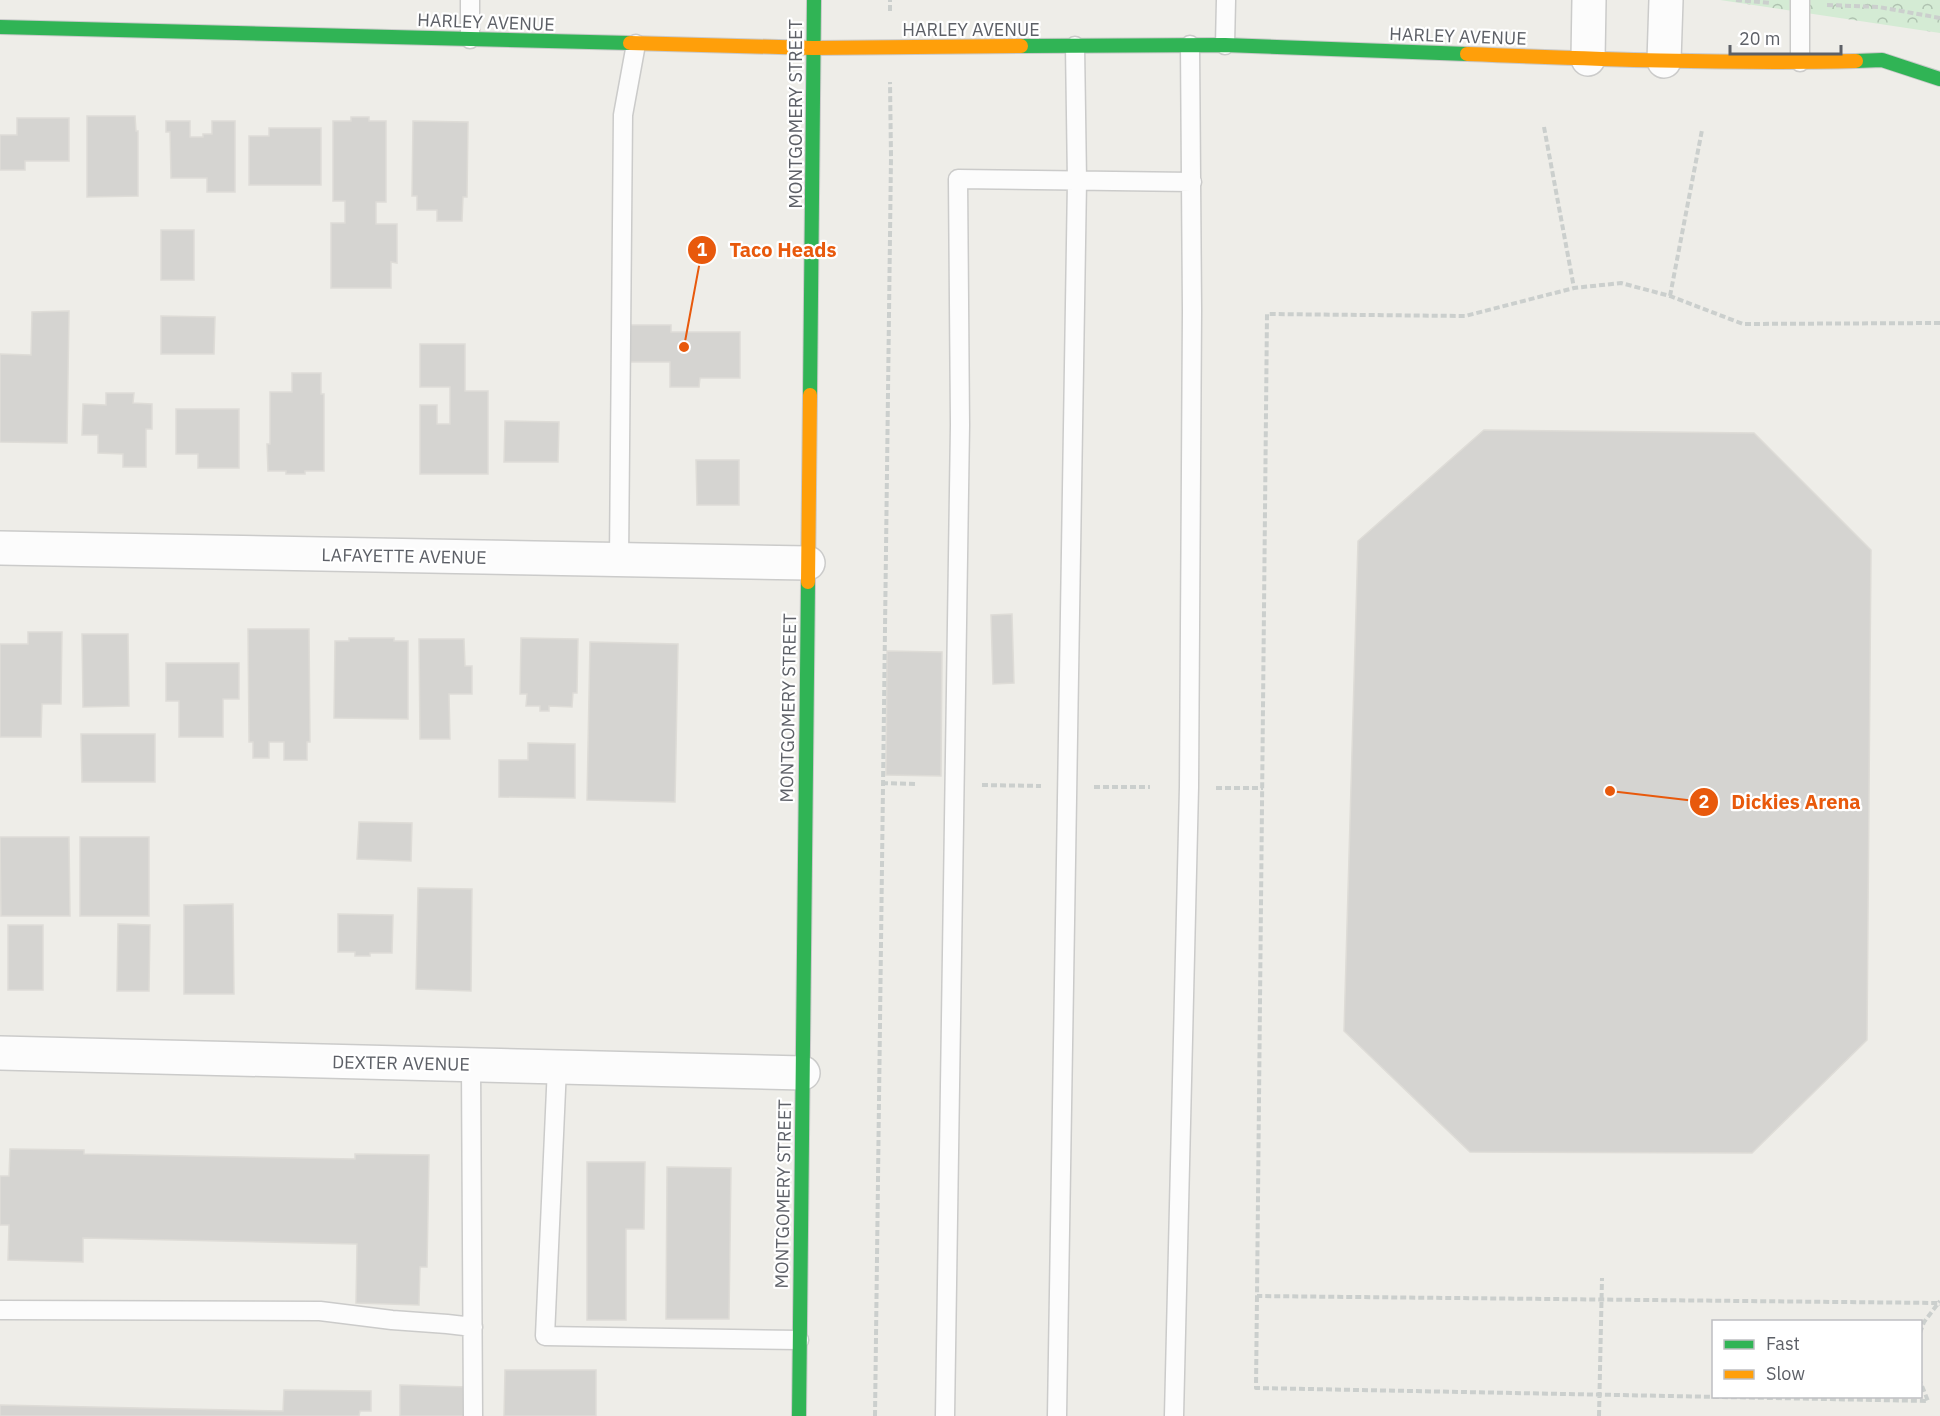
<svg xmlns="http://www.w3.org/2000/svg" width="1940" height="1416" font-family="'IBM Plex Sans',sans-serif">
	<defs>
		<pattern id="park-crowns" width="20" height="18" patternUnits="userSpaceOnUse" patternTransform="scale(1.5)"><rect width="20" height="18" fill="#d4ebd4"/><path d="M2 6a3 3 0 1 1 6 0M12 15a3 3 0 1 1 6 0" fill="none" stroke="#afc2b0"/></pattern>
	</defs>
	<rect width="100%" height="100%" fill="#eeede8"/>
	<path fill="url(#park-crowns)" d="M1720,0H1940V33Z"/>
	<path fill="#d5d4d1" stroke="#dedcd7" stroke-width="1.5" d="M87,116H135L136,131H138V196L87,197Z
		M351,117H369V121H386V202H376V224H397V263L391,262V288H331V223H345V201H333V121H351Z
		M17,118H69V161H25V170H0V135H17Z
		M166,121H190V137H203V134H212V121H235V192H207V178H171L170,132H166Z
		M413,121L468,122L467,197H463L462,221H437V210H417V196H412Z
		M269,128H321V185H249V136H269Z
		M161,230H194V280H161Z
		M69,311L67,443L0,442V354L31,355L32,312Z
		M161,316L215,317L214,354H161Z
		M628,325H671V332H740V378H700L699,387H670V362H628Z
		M420,344H465V391H488V474H420V405H437V424H450V387H420Z
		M292,373H321V394H324V471H305V474H286V471H268L267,444H270V392H292Z
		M106,393H134L133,403L152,404V429H146V467H123V454L98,453V435H82L83,404L106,405Z
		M176,409H239V468H198V454H176Z
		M505,421L559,422L558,462H504Z
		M1484,430L1754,433L1871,550L1867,1040L1752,1153L1470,1152L1344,1031L1358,541Z
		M696,460H739V505H697Z
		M1012,614L1014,683L993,684L991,615Z
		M248,629H309L310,742H307V760H284V742H269V758H253V742H249Z
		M28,632H62L61,704H42L41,737H0V644H28Z
		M82,634H128L129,706L83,707Z
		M349,638H394V641H408V719L334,718L335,641H349Z
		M521,638L578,639L577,693H573L572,707L549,706V711H540V706H526L527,694H520Z
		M419,639H464L465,666H472V694H449L450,739H420Z
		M590,642L678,644L675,802L587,800Z
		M887,651L942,652L941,776L886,775Z
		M166,663H239V699H223V737H179V701H166Z
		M81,734H155V782H82Z
		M528,743L575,744V798L499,797V760H528Z
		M359,822L412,823L411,861L357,859Z
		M0,837H69L70,916H1Z
		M80,837H149V916H80Z
		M418,888L472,889L471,991L416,989Z
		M233,904L234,994H184V905Z
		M338,914L393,915L392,953H370V956H355V952H338Z
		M118,924L150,925L149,991H117Z
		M8,925H43V990H8Z
		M10,1149L84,1150V1154L355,1159V1154L429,1155L427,1267H420L419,1305L356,1303L357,1244L83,1238V1262L8,1260L9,1225H0V1176H9Z
		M587,1162H645L644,1229H626V1320H587Z
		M667,1167L731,1168L729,1319H666Z
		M505,1370H596V1416H504Z
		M400,1385L469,1387V1416H400Z
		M284,1390L371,1391V1411H360L359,1416H0V1405L283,1411Z"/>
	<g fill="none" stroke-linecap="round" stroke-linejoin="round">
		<g stroke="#cbcbca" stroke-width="21">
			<path id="lane" d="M470,0V39
				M1800,0V62
				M1225,45L1226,0
				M619,560L623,115L636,44
				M471,1065L473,1416
				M557,1067L545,1336L799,1340
				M0,1310L320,1311L392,1320L447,1324L473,1327
				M945,1416L960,425L958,179L1192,182
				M1057,1416L1077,181L1075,46
				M1174,1416L1189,787L1192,311L1190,45"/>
		</g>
		<g stroke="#cbcbca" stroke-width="36">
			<path id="street" d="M1588,59L1589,0
				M1664,61L1666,0
				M0,548L808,563
				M0,1053L803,1073"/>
		</g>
		<g stroke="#c9c9c9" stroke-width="16">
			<path id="fast" d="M0,27L630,43
				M1021,46L1225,45L1467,54
				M1856,61L1882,60L1940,79
				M810,395L814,0
				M799,1416L808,582"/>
		</g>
		<g stroke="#c9c9c9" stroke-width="16">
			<path id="slow" d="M630,43L813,48L1021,46
				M1467,54C1596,59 1726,64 1856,61
				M808,582L810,395"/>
		</g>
		<path stroke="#cbcfcd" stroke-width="4" stroke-dasharray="6 3" stroke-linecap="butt" d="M1736,0L1771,3
			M1827,5L1879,7L1940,18
			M890,11V0
			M1544,127L1574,288
			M1670,296L1702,130
			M1940,323L1743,324L1670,296L1621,283L1574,288L1465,316L1267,314L1257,1296L1938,1303L1940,1305
			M882,783L915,784
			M982,785L1041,786
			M1094,787H1150
			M1216,788H1263
			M1257,1296L1256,1388L1928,1401L1920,1381
			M1920,1333L1924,1322L1940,1301
			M875,1416L891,157L890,82
			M1599,1416L1602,1278"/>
		<use href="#lane" stroke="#fcfcfc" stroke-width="18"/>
		<use href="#street" stroke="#fcfcfc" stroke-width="33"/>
		<use href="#fast" stroke="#30b455" stroke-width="14"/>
		<use href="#slow" stroke="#ff9f0a" stroke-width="14"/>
	</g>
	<g text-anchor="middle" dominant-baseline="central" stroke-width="4.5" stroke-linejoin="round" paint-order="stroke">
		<g font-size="18" fill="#5d6067" stroke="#fff">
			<text transform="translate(486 22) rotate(2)">HARLEY AVENUE</text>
			<text x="971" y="29">HARLEY AVENUE</text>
			<text transform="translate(1458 36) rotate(2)">HARLEY AVENUE</text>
			<text transform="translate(795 114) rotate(-90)">MONTGOMERY STREET</text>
			<text transform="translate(404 556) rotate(1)">LAFAYETTE AVENUE</text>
			<text transform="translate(788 708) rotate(-89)">MONTGOMERY STREET</text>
			<text transform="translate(401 1063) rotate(1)">DEXTER AVENUE</text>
			<text transform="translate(783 1194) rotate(-89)">MONTGOMERY STREET</text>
		</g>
	</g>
	<path fill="none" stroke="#e8590c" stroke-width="2" d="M684 347L702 250M1610 791L1704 802"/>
	<g fill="#e8590c" stroke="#fff" stroke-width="2">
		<circle cx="684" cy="347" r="6"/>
		<circle cx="1610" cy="791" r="6"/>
		<circle cx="702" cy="250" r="15"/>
		<circle cx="1704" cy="802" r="15"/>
	</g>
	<g font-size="18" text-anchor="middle" font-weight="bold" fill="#fff">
		<text x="702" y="256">1</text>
		<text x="1704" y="808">2</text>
	</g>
	<g font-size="20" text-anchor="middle" font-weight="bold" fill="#e8590c" stroke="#fff" stroke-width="4.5" stroke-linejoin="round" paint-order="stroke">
		<text x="783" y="257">Taco Heads</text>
		<text x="1796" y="809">Dickies Arena</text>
	</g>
	<rect x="1712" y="1320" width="210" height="78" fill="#ffffff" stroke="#bebfc2" stroke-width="1.5"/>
	<rect x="1724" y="1340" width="30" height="9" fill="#30b455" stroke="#bebfc2" stroke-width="1.5"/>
	<text x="1766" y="1350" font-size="18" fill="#5d6067">Fast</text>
	<rect x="1724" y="1370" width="30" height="9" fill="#ff9f0a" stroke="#bebfc2" stroke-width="1.5"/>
	<text x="1766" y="1380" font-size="18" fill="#5d6067">Slow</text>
	<path d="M1730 45v9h111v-9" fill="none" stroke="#5d6067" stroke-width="3"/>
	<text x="1739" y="45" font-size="18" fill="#5d6067" stroke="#ffffff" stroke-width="4.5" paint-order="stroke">20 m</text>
</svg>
